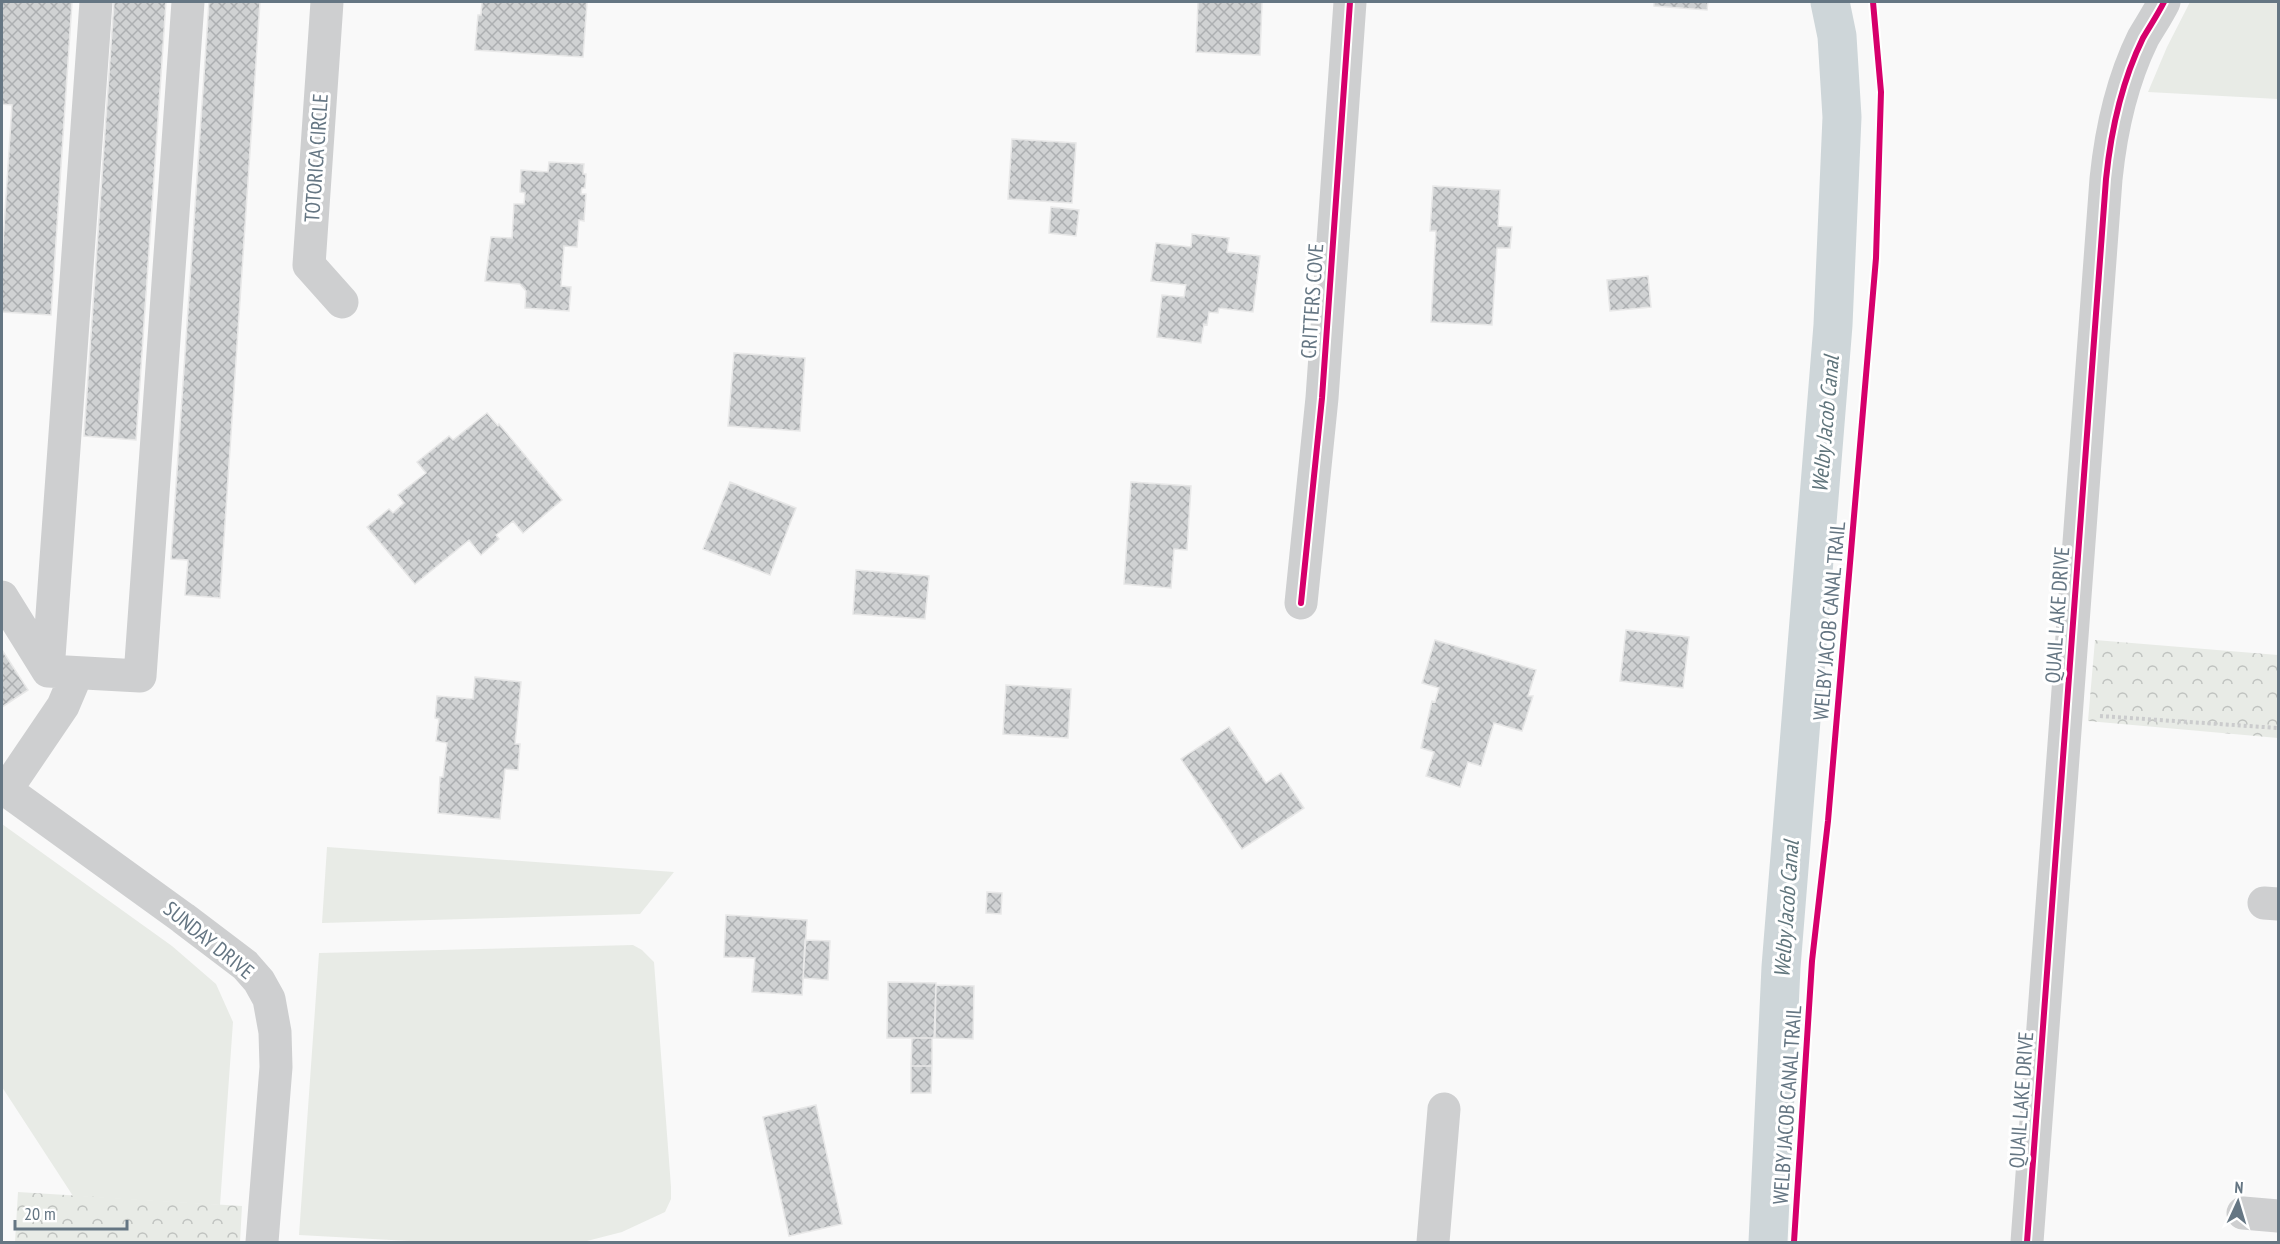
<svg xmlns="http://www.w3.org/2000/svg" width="2280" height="1244" font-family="'PT Sans Narrow',sans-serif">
	<defs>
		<pattern id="park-crowns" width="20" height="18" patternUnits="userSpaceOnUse" patternTransform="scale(1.5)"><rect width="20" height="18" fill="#e8ebe6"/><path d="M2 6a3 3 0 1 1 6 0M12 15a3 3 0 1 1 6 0" fill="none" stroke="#c0c3c0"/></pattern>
		<pattern id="building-cross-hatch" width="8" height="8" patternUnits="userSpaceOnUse" patternTransform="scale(1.5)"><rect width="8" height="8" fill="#d0d2d3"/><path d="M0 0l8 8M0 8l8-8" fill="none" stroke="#acafb1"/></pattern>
	</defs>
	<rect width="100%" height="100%" fill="#f9f9f9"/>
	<path fill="#e8ebe6" d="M2190,2H2278V99L2148,92L2167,47Z
		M2,824L172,946L216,984L233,1022L220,1205L73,1196L2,1087Z
		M327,847L674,872L640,914L322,923Z
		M633,945L642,950L654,962L671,1187V1199L665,1212L622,1232L583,1242H428L299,1235L319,953Z"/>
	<path fill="url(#park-crowns)" d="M2095,640L2278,655V738L2088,721Z
		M18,1192L242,1206L240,1242H15Z"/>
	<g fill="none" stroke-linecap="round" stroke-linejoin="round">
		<path stroke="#ced6d9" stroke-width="39" d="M1768,1242L1781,967L1833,325L1842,117L1837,36L1830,2"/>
	</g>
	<path fill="url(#building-cross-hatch)" stroke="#e8e8e8" stroke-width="1.5" d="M2,2H72L51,315L2,312V259L12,105L2,104Z
		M114,2H166L136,440L84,436Z
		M209,2H260L220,598L185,595L188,560L171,559Z
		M482,2H587L583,57L475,50L478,15H481Z
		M1198,2H1262L1260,55L1196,52Z
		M1654,2H1708L1707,10L1654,6Z
		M1012,139L1076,143L1072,203L1008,199Z
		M549,162L584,164L583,174H586L585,188H582L581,194H586L584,221L579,220L577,247L564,246L561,286L571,287L569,311L525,308L526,291L520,284L485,281L491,237L512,238L514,204H524L525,193L520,192L521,170L548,172Z
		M1433,186L1500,190L1498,226L1512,227L1510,248H1497L1492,325L1431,322L1436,231H1430Z
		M1051,207L1079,210L1076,236L1049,233Z
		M1192,234L1229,238L1227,252L1260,256L1253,312L1219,308L1218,313L1209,312L1207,325L1204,324L1201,343L1157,337L1162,295L1184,297L1186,285L1151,281L1156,243L1191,247Z
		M1648,276L1651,307L1610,311L1607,280Z
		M734,353L805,358L800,431L728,426Z
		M487,413L498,426L499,424L562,500L523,533L513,521L496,535L499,539L481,555L469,540L415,584L367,527L389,509L393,513L404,503L398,495L426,473L417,462L449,436L453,440Z
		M730,482L796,508L770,575L703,549Z
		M1131,482L1191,486L1187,550L1174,549L1171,588L1124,584Z
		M856,570L929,576L925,619L853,614Z
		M1626,630L1689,637L1683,688L1620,681Z
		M1435,640L1536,670L1528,696H1533L1522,731L1494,723L1481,766L1468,762L1460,787L1426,776L1434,752L1421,748L1432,701L1435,702L1439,688L1422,683Z
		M2,650L28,690L2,707Z
		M475,677L521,682L515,744H520L518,770L505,769L500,819L438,813L440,777H443L447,743L436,741L439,719L435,718L437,696L473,699Z
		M1006,685L1071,689L1068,738L1003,734Z
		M1229,727L1266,783L1281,773L1304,808L1242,849L1181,759Z
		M987,892L1002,893L1001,914L986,913Z
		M726,915L807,920L802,995L752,992L755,958L724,957Z
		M805,940L830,941L828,980L803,978Z
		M888,982L936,983L934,1038H887Z
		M936,985L974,986L973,1039L935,1038Z
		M912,1038H932V1066H911Z
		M911,1066H932L931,1093H911Z
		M816,1105L842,1224L789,1236L763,1117Z"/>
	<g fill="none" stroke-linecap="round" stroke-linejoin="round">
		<path stroke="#cbcccd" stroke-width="4" stroke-dasharray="3 3" stroke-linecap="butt" d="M2100,716L2278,728"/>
		<path stroke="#cecfd0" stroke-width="33" d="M327,2L309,265L342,302
			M2,597L48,671L140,676L188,2
			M1301,603L1322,398L1350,2
			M48,671L96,2
			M2,787L183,918L245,965L259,981L269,999L275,1032L276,1067L262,1242
			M6,790L63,706L77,673
			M2264,903L2278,904
			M2243,1213L2278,1216
			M1433,1242L1444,1109
			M2027,1242L2106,179C2111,130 2121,83 2143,38C2150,26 2158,14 2164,2"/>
		<g stroke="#fff" stroke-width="10">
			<path id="cycleway" d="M1301,603L1322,398L1350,2
				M1794,1242L1812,961L1828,821L1876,258L1881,92L1873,2
				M2027,1242L2106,179C2111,130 2121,83 2143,38C2150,26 2158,14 2164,2"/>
		</g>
		<use href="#cycleway" stroke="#d6006c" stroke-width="6"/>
	</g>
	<g text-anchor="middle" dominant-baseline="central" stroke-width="6" stroke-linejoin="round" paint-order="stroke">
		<g font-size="21" fill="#657683" stroke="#fff">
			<text transform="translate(316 158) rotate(-86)">TOTORICA CIRCLE</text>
			<text transform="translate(1312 301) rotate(-86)">CRITTERS COVE</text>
			<text transform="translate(2057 615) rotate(-86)">QUAIL LAKE DRIVE</text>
			<text transform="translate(1829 621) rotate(-85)">WELBY JACOB CANAL TRAIL</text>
			<text transform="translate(209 940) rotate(39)">SUNDAY DRIVE</text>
			<text transform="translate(2021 1100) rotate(-86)">QUAIL LAKE DRIVE</text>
			<text transform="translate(1787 1105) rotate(-86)">WELBY JACOB CANAL TRAIL</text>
		</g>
		<g font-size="22" font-style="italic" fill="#60757c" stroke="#fff">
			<text transform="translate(1825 424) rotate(-85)">Welby Jacob Canal</text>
			<text transform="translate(1786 909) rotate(-86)">Welby Jacob Canal</text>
		</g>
	</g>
	<rect width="2280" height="1244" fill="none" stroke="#657683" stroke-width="6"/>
	<g transform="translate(2238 1202) rotate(4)" stroke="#ffffff" stroke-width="4.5" paint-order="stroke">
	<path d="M0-4.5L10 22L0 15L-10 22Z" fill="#657683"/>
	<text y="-9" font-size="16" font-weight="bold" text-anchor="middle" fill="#657683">N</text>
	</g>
	<path d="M15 1220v9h112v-9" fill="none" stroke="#657683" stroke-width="3"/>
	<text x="24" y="1220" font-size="18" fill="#657683" stroke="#ffffff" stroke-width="4.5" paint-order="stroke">20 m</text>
</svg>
